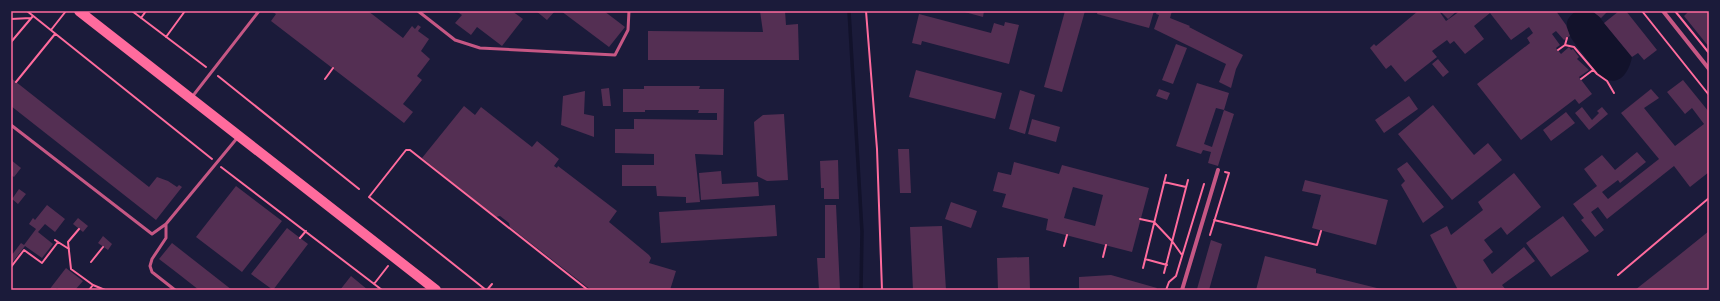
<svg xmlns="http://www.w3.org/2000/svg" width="1720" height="301" font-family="Ubuntu,sans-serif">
	<rect width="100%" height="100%" fill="#1b1b3a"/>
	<path fill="#12122b" d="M1576,11H1591L1596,13L1632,57C1629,73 1618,89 1601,76C1594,71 1589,62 1584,55C1577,46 1568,37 1567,26C1566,19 1571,15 1576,11Z"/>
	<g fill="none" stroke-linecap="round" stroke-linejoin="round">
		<path stroke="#12122b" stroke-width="3.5" d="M849,11L862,232L861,290"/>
	</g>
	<path fill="#542f53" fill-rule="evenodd" d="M271,11H368L403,38L412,26L415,29L418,25L421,27L418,31L429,39L421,51L430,59L417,76L422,80L403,104L413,112L404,123L271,21L276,14Z
		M456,11H512L523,19L502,46L477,27L471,35L455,23L462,15Z
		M536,11H555L547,20Z
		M561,11H604L625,27L609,47Z
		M760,11H785L786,25L798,24L799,60H648V31L763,32Z
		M961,11H984L983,17Z
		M1065,11H1085L1062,92L1044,87Z
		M1098,11H1154L1149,28L1097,14Z
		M1157,11H1172L1170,18L1190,26L1189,27L1243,55L1236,69L1231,88L1219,82L1226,64L1154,29L1159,15L1156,14Z
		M1418,11H1439L1446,21L1460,11H1556L1566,25L1570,36L1564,40L1556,31L1552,34L1560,45L1556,48L1561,54L1569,47L1571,50L1573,49L1579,57L1577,59L1589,70L1579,77L1592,94L1579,104L1575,99L1521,140L1477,84L1530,43L1527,38L1533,33L1529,27L1511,40L1490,13L1474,26L1484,39L1465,54L1454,41L1450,44L1447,40L1432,51L1437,57L1405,82L1391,65L1386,69L1370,48L1374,44L1376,46Z
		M1440,11H1457L1448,19Z
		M1592,11H1606L1607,12L1601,18Z
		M1619,11H1626L1657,50L1644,60L1638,53L1632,57L1604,23Z
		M1689,11H1709V47L1684,16Z
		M919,14L991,33L994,23L1004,26L1005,22L1019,25L1009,64L922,41L921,45L912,43Z
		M1176,44L1187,48L1173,84L1162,80Z
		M1438,59L1449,72L1443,77L1432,64Z
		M916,70L1002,93L995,119L909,97Z
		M11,78L149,187L157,177L168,181L177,187L179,185L182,187L156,220L11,106Z
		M1683,80L1709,112V172L1690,187L1674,166L1607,219L1598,207L1591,212L1604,230L1595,237L1581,220L1584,218L1573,204L1597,186L1584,169L1602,155L1615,170L1637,152L1646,162L1620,183L1618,180L1602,192L1608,199L1659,159L1621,113L1651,89L1659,98L1644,108L1675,146L1704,124L1692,108L1685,114L1667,92Z
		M1197,83L1229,93L1224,110L1216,108L1204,144L1212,147L1224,110L1234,114L1218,166L1208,163L1211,152L1203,150L1201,154L1176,146Z
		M644,86H700L699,89H724L723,155L695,154L700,202L686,203V197L657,196L656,186H622V165H654V154L615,153V129H634V119L717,120V113H698L699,110H645V112H623V89H644Z
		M609,88L611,106H603L601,89Z
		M1159,89L1170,93L1167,100L1156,96Z
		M1020,90L1035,95L1025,134L1009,129Z
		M585,91L584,114L594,116V137L561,125L563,96Z
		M1409,96L1418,109L1384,133L1375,120Z
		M1433,105L1474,155L1488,143L1502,160L1452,200L1398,134Z
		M464,106L475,115L481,107L532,147L537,141L559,159L554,166L557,168L558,166L617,211L609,222L649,255L651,258L649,263L676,271L670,290H591L510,227L509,223L500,216L496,217L422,158Z
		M1582,107L1592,120L1599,113L1597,111L1602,107L1608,114L1589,130L1575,113Z
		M1566,112L1575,123L1551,141L1543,130Z
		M784,114L788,180L767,181L757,176L754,122L763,115Z
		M1032,119L1060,127L1056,142L1028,134Z
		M898,149H909L911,193H900Z
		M11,160L21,168L14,177L11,175Z
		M838,160L839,199H824V188H821L820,161Z
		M1014,162L1059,174L1062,165L1149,188L1132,252L1046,230L1048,219L1002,207L1006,194L993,191L998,172L1011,175ZM1073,187L1103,195L1095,226L1064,218Z
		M1407,162L1444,207L1423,223L1401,185L1405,181L1397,169Z
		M721,171L722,184L758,182L759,196L701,200L699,173Z
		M1514,173L1541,207L1507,235L1501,227L1484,240L1493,252L1483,260L1492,274L1524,247L1535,261L1502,285L1506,290H1458L1430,235L1447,226L1451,235L1483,210L1478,202Z
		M1305,180L1388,200L1376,245L1312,228L1321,195L1302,191Z
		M236,186L282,221L242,272L196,237Z
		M19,189L26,194L18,204L12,199Z
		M951,202L977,211L971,228L945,219Z
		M47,205L65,219L55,232L45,224L38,232L53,244L42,258L25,246L11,264V256L21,243L24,245L36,229L29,224L33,218L35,220Z
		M775,205L777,236L661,243L659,212Z
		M825,205H836L840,290H819L817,258H825Z
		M1563,216L1589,251L1551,277L1526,243Z
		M78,218L88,226L83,232L73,224Z
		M942,226L946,290H913L910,227Z
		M287,228L308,244L273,290L251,274Z
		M1709,231V290H1635L1678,256Z
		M103,236L112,244L108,250L98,243Z
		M1211,240L1222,244L1209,290H1201L1197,289Z
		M172,243L232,290H199L176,272L159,259Z
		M1265,256L1316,269V273L1385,290H1256Z
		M1029,257L1030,290H998L997,258Z
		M66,268L83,281L75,290H60L57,288L55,290H49Z
		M1111,275L1157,288L1156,290H1079V277Z
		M351,276L368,290H340Z"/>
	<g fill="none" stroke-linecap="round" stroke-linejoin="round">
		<path stroke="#ff6b9d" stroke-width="2" d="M27,11L212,159
			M132,11L206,67
			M866,11L877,149L882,290
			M1642,11L1709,95
			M1675,11L1709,53
			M141,18L146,11
			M11,19L31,18
			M51,30L66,11
			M166,37L185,11
			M11,42L33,16
			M1565,45L1567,38
			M1558,50L1565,45L1574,47L1597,74L1607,81L1614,93
			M218,76L359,189
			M325,79L333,68
			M1581,79L1593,70
			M16,82L55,34
			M221,167L382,290
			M1164,182L1186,187
			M1140,219L1154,222L1172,241L1182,255
			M1214,220L1317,245L1321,231
			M79,229L68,242L71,269L93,285L89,290
			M1210,235L1229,173L1225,172
			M300,238L306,231
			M58,242L69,249
			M1064,246L1067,235
			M1103,257L1106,245
			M1145,259L1167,265
			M91,262L103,247
			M11,267L24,250L42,263L58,242L55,240
			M1143,268L1166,175
			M1164,273L1188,180
			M1618,275L1709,198
			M374,284L388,266
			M93,285L105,290
			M486,290L369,197L406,150H410L588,290
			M487,290L492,284
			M1166,290L1169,282L1176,276L1204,184"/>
		<path stroke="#c65784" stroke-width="3" d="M418,11L455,40L480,48L615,55L628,30L629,11
			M192,97L259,11
			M11,125L152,234L166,224L238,137
			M166,224V238L152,259L150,266L152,272L175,290"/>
		<path stroke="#c65784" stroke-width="4" d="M1663,11L1709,69
			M1182,290L1218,170"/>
		<path stroke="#ff6b9d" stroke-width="10" d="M79,11L436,290"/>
	</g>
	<rect width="1720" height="301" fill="none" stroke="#1b1b3a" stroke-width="24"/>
	<rect x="12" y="12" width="1696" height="277" fill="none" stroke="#ff6b9d" stroke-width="1.5"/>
</svg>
